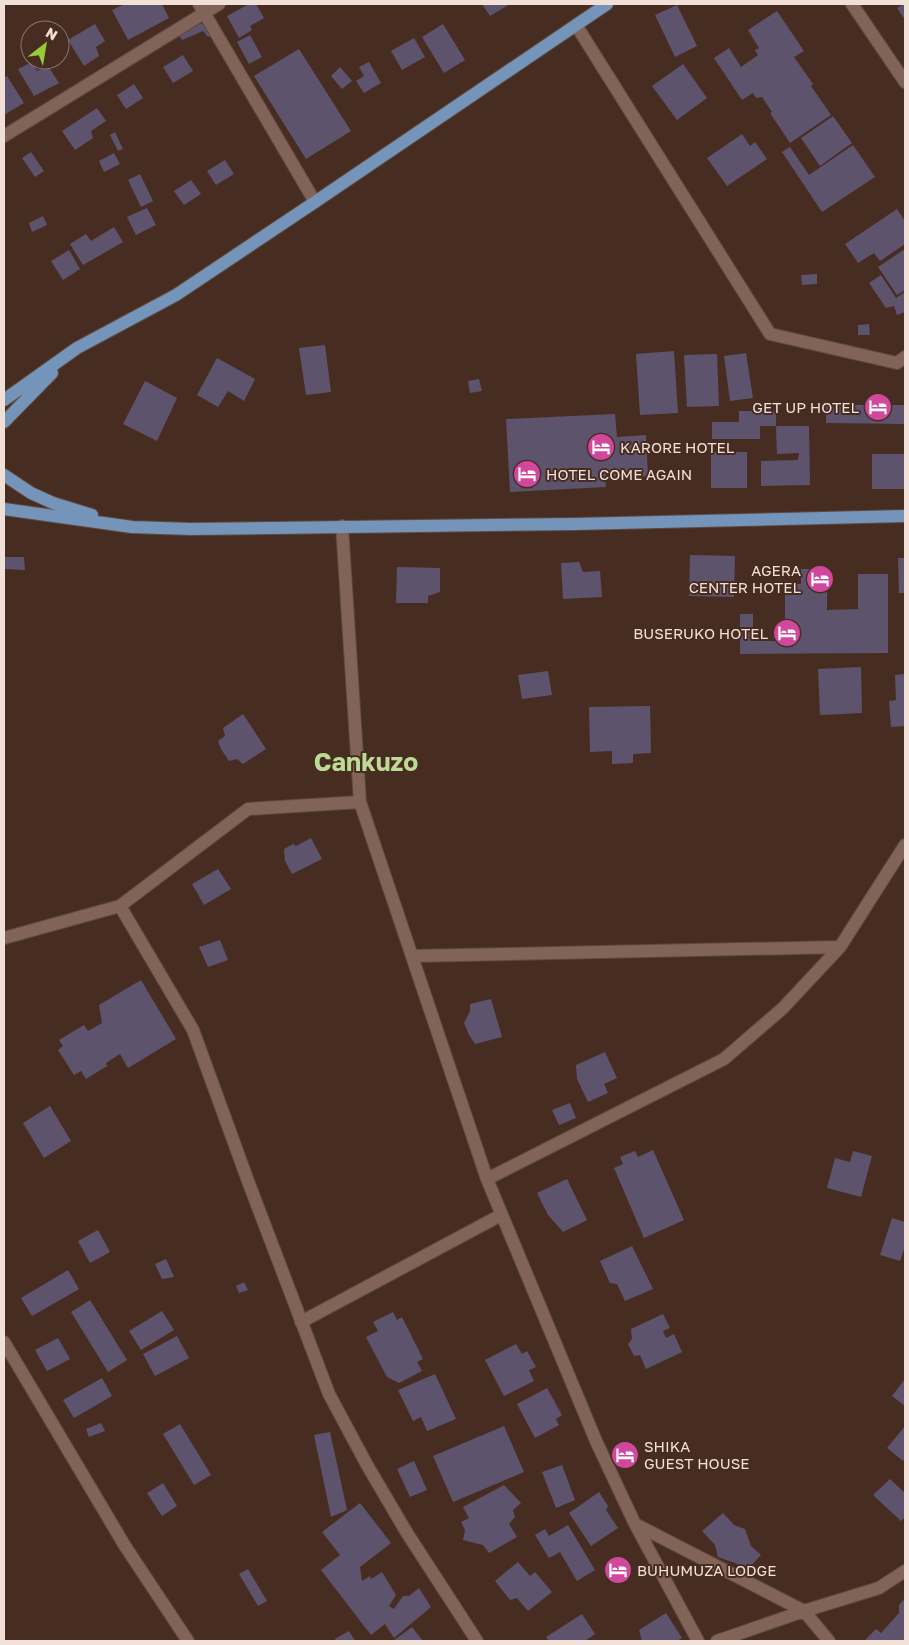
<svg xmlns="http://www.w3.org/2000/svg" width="909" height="1645" font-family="'Golos Text',sans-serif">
	<rect width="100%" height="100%" fill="#472d21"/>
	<path fill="#5e536d" d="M125,4H162L169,18L128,40L112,10Z
		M249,4H256L264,18L250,26L252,30L239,38L227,16Z
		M482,4H510L490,16Z
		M904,4H905V20L897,8Z
		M677,5L697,46L675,57L655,15Z
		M777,11L804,51L794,57L813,84L811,86L831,115L790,143L770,113L772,112L762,97L756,98L753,93L742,100L714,58L729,48L741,67L758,55L755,50L759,48L748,30Z
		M206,23L213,34L208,37L203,31L182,40L178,34L194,25Z
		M95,24L105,41L96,47L99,56L84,66L68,40Z
		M443,24L465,60L444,73L422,37Z
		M250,35L262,57L249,64L237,42Z
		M414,38L425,57L402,70L391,51Z
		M299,49L351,131L306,159L254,76Z
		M183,55L193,71L173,83L163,67Z
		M32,62L37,71L48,66L59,83L34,96L18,69Z
		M369,62L381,83L364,93L356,81L364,76L359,67Z
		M683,64L707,98L677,120L652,86Z
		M340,67L352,81L342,89L331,76Z
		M7,76L24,103L4,115V78Z
		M134,84L143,98L126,109L117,95Z
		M97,108L106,121L91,131L93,138L75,150L62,131Z
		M833,116L852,143L820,166L801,138Z
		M115,132L123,149L118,151L110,135Z
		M742,134L750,146L755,142L767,159L727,186L707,158Z
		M853,145L875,177L822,212L782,152L790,147L809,175Z
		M31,152L44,171L35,177L22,158Z
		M114,153L120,164L104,172L99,161Z
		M225,160L234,174L216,185L207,171Z
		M140,174L153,201L141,207L128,180Z
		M191,180L201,194L184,205L174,191Z
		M147,208L156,225L136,235L127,217Z
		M897,209L905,221V244L880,261L874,253L858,263L845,244Z
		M43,216L47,225L32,232L29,223Z
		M114,227L123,242L83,265L70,244L86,234L91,241Z
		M905,249V290L897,295L878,267Z
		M69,250L80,269L63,280L51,261Z
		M817,274V284L802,285L801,275Z
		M881,275L896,298L905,292V312L897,315L894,306L886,308L869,283Z
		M869,324L870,335H858V325Z
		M325,345L331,392L306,395L299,348Z
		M674,351L678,413L640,415L636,354Z
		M746,353L753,398L730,401L724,356Z
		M717,354L719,406L687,407L684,355Z
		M217,358L255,379L244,401L228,391L218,407L197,395Z
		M479,379L482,391L470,393L468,381Z
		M145,381L177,398L157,441L123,424Z
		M826,405H905V424L826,423Z
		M739,411H776V426H809L810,485L761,486V461L798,460L799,453L777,454L776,426H760V439H712V422H739Z
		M615,414L617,437L646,435L648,476L605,478L606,487L510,492L506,419Z
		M711,452H747V488H711Z
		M872,454H905V489H872Z
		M690,555L735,556L734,597L689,596Z
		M4,557H24L25,570L4,569Z
		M898,558H905V593H899Z
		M579,562L583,572L600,571L602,597L563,599L561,563Z
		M397,567L440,568V592L428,596V603H396Z
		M801,569H827V610L858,609V574H888V653L740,654V614H753V641H785V584H801Z
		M861,667L862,713L820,715L818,669Z
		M548,671L552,695L522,699L518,675Z
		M905,674V726L891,727L889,701L896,700L895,675Z
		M650,706L651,753L633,754V763L612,764V751L590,752L589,707Z
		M243,714L266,749L243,764L237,759L229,761L221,749L218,741L225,736L223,728Z
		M311,838L322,859L292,874L285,861L284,849L293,844L296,846Z
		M218,869L231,889L204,905L192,884Z
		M220,940L228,960L208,967L199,947Z
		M141,980L176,1039L128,1068L120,1054L106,1063L107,1066L86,1079L81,1071L74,1075L58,1050L63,1046L59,1040L84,1025L88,1031L102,1023L99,1005Z
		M491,999L502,1037L475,1044L469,1035L464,1023L470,1011V1004Z
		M605,1052L617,1078L604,1084L608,1093L588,1102L577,1079L576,1065Z
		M570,1103L576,1118L559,1125L552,1110Z
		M50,1106L71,1141L44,1158L23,1123Z
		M653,1150L684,1220L644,1238L614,1168L623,1164L620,1157L635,1151L638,1157Z
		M853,1151L872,1156L861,1197L827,1188L835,1158L850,1162Z
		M567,1179L587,1220L563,1232L548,1215L537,1193Z
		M892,1218L905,1222V1246L900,1261L880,1255Z
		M98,1230L110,1252L90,1263L78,1241Z
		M632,1246L653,1289L625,1301L617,1284L610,1283L600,1261Z
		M166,1259L174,1277L162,1279L155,1264Z
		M68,1270L79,1289L32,1316L21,1298Z
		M244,1282L248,1290L239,1293L236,1286Z
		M90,1300L127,1360L108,1372L71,1312Z
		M162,1311L174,1330L141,1350L129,1331Z
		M393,1312L397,1320L402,1317L423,1359L417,1362L422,1371L399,1383L387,1377L366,1337L378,1331L373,1322Z
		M663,1314L670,1328L663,1331L666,1338L674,1334L682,1352L646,1369L640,1355L634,1356L628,1344L632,1339L631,1329Z
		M177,1336L189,1358L155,1376L143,1354Z
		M58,1338L70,1359L47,1371L35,1350Z
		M516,1344L522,1354L527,1351L536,1367L529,1370L534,1381L504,1396L485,1360Z
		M435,1374L456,1419L427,1431L421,1417L413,1421L398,1390Z
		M102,1378L112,1396L74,1418L63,1400Z
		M905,1379V1406L892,1396Z
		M547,1388L562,1415L556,1419L559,1425L535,1438L517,1404Z
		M101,1423L105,1431L89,1437L86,1429Z
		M180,1424L211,1475L194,1485L163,1434Z
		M504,1426L524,1472L453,1502L433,1456Z
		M905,1426V1458L903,1461L887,1448Z
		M330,1432L347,1510L331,1517L314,1435Z
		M414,1461L427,1490L410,1497L397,1469Z
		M562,1465L575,1500L556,1508L542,1472Z
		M890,1479L905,1493V1517L901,1521L873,1495Z
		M163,1483L177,1506L162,1516L147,1493Z
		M504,1485L521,1503L513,1510L515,1517L509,1524L517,1537L489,1553L483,1545L463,1540L465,1530L461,1522L469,1518L463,1507Z
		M599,1492L608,1506L606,1510L618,1528L591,1546L569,1513Z
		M360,1503L391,1543L360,1567L362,1581L370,1576L371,1579L382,1572L396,1595L389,1606L394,1609L403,1596H409L419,1588L431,1607L394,1638L385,1624L371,1635L321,1570L340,1555L322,1532Z
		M723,1513L734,1525L745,1529L751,1546L761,1555L749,1568L718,1557L715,1545L702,1531Z
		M568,1525L595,1570L577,1581L560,1552L549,1558L535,1535L545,1529L549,1536Z
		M518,1562L530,1576L535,1572L552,1592L528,1611L517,1598L510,1600L495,1581Z
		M248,1569L267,1601L258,1606L239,1574Z
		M905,1598V1641H864L876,1629L881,1633L899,1613V1605Z
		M666,1613L682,1638L677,1641H642L639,1630Z
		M582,1614L595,1634L585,1641H549L546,1637Z
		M412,1627L423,1641H393Z
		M349,1631L355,1641H336L335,1639Z"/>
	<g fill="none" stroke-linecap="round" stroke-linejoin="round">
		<g stroke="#5f4a40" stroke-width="14">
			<path id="minor" d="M199,4L315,202
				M852,4L905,82
				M576,25L770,334L897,363L905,357
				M4,136L219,4
				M342,526L360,802L487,1179L596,1441L635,1524L804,1611L829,1641
				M120,906L248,809L360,802
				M4,938L120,906L193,1030L248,1181L329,1394L367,1465L407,1533L477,1641
				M412,956L840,947
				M487,1179L724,1059L783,1008L840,947L905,845
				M301,1322L501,1215
				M4,1342L125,1546L188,1641
				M635,1524L698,1641
				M717,1641L804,1611L879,1588L905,1571"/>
		</g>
		<g stroke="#5f4a40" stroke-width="14">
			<path id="primary" d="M4,400L77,348L176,295L315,202L607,4
				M4,422L52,373
				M4,475L31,493L53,503L92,515
				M4,509L132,527L191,529L575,524L905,516"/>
		</g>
		<use href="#minor" stroke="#816457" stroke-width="12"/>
		<use href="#primary" stroke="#7494b9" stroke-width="12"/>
	</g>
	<defs>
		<g id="hotel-disc" transform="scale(1.4375)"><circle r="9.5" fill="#d1479c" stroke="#472d21"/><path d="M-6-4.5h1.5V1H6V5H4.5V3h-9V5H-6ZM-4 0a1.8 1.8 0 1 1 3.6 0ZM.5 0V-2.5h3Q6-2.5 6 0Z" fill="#fff"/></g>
	</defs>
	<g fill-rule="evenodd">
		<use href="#hotel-disc" x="878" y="407"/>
		<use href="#hotel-disc" x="601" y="447"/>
		<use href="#hotel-disc" x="527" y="474"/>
		<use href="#hotel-disc" x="820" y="579"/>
		<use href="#hotel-disc" x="787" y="633"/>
		<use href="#hotel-disc" x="625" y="1455"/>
		<use href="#hotel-disc" x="618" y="1570"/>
	</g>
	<g text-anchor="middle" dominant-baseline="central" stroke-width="4" stroke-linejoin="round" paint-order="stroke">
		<g font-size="15" fill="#f1e0d8" stroke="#472d21" text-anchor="start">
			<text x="859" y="407" text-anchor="end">GET UP HOTEL</text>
			<text x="620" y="447">KARORE HOTEL</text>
			<text x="546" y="474">HOTEL COME AGAIN</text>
			<text x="801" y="570" text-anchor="end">AGERA<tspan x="801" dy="17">CENTER HOTEL</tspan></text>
			<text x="768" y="633" text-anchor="end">BUSERUKO HOTEL</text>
			<text x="644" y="1446">SHIKA<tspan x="644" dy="17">GUEST HOUSE</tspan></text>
			<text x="637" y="1570">BUHUMUZA LODGE</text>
		</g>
		<g font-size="25" font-weight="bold" fill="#bddb94" stroke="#472d21">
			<text x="366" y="761">Cankuzo</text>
		</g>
	</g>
	<rect width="909" height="1645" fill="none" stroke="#f1e0d8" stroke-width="10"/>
	<g transform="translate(45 45) rotate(31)"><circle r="24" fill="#472d21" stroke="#8b756a"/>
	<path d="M0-4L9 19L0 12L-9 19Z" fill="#97cb38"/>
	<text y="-8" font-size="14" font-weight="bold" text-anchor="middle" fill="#f1e0d8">N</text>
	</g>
</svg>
